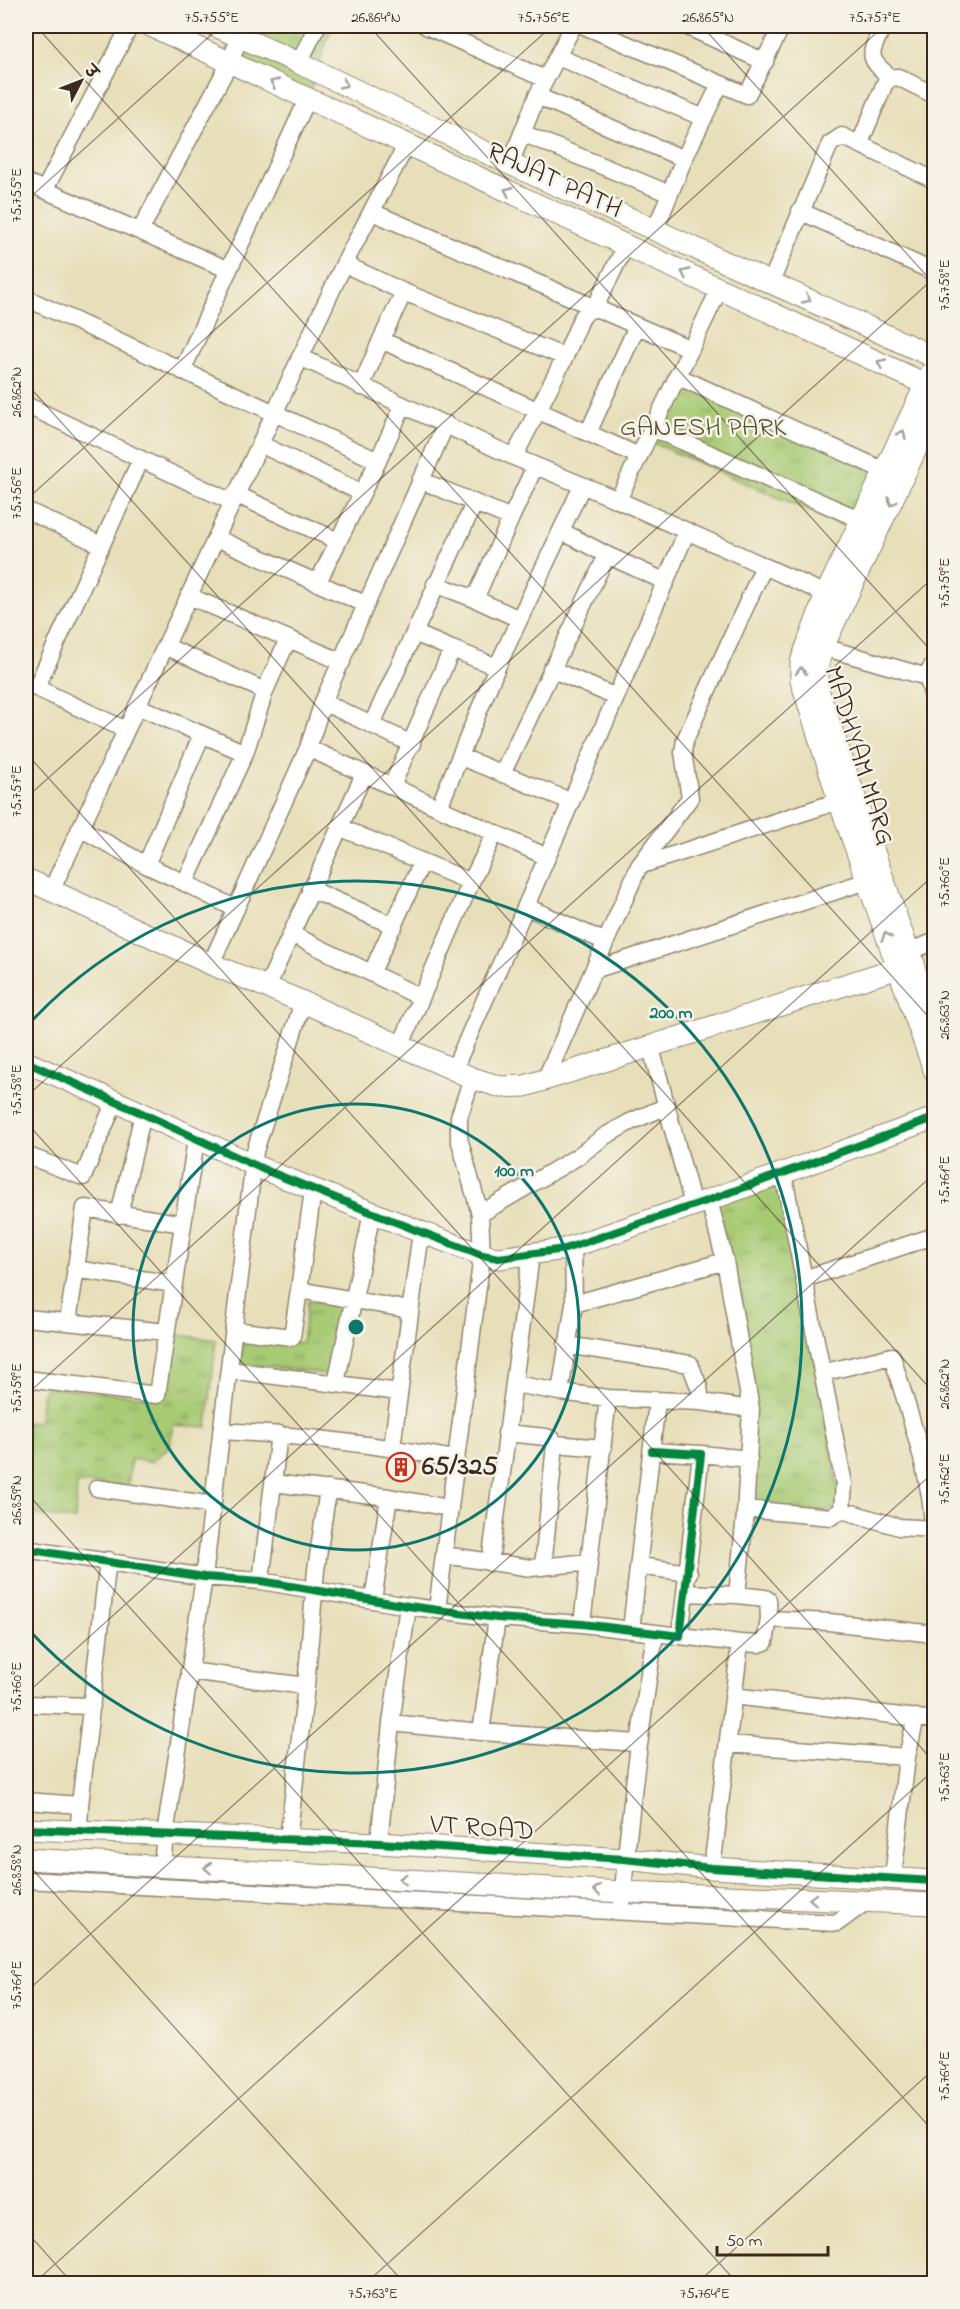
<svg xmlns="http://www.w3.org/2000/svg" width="960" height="2309" font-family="'Indie Flower','Playpen Sans Deva',sans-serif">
	<defs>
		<pattern id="grass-tufts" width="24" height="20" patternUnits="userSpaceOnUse" patternTransform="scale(1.5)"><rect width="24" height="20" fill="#a7ca73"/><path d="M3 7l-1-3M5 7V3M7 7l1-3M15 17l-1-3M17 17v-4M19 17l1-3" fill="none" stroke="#89a45e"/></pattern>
	</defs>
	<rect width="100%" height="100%" fill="#f7f3e8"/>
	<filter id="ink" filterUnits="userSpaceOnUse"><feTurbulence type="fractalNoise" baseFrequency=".0167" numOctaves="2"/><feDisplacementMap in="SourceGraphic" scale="12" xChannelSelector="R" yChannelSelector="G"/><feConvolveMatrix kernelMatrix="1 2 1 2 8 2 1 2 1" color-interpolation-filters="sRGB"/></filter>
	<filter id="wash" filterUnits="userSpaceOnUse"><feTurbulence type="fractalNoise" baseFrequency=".008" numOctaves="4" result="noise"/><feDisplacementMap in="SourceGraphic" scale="24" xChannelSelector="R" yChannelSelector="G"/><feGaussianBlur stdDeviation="1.35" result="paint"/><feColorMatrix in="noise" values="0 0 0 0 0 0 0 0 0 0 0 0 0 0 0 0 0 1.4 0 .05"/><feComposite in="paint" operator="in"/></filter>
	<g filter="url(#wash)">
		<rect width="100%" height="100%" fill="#e7dfb9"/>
		<path fill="url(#grass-tufts)" stroke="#717a48" stroke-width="1.5" d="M239,26H332L308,98L221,58Z
			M676,380L884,472L856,531L646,440Z
			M783,1172L842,1510L745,1515L751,1409L709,1200Z
			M308,1300L342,1305L332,1375L240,1363L243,1336L302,1343Z
			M172,1334L216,1340L207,1427L173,1425L170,1446L151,1462L131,1459L128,1486L77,1483L75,1520L30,1514L26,1545V1423L38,1422L44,1387L160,1398Z"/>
	</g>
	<g filter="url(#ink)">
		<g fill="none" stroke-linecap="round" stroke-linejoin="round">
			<g stroke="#91846c" stroke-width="19">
				<path id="minor" d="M426,26L545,79
					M584,26L747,95L782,26
					M686,26L765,62
					M883,26C870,55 865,56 891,78
					M558,57L704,118
					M299,63L317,26
					M537,96L684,159
					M522,133L670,194
					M860,143L885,83L891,78L898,77L934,95
					M510,164L537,96L573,26
					M26,182L229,270
					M45,189L130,26
					M800,211L934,272
					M372,212L691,349
					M655,230L684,159L720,84
					M140,231L230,62L244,26
					M344,264L404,292L565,357
					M771,282L830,144L842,136L934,180
					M26,298L378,461
					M381,340L639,456
					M300,357L514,457L618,500L826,594
					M182,371L308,98
					M677,376L885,471
					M361,387L381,340L404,292
					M26,405L232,502
					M652,428L861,520
					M588,433L637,326
					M260,444L362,493
					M514,457L565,357L581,319L587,311L594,309L626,245
					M420,480L511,518L535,466
					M235,494L338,541
					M618,500L720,288
					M26,510L101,545
					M561,531L607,555
					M216,538L365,604
					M318,582L378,461L403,405
					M435,584L475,599L511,518
					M189,596L342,662
					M475,599L519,619
					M165,646L265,691
					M823,647L927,677
					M452,649L497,667
					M934,662L927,677L934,700
					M551,669L616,697
					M26,683L126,730
					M36,688L141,459
					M323,702L412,744
					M137,706L245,753
					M372,724L474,504
					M308,748L547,857
					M461,757L570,801
					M502,774L607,555L666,582
					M392,786L452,649L414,633
					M439,807L497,667L582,486
					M339,827L471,882
					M80,828L146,865L185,883L245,753L265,691L288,639
					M146,865L202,734
					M639,866L839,801
					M185,883L236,909
					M310,889L394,926
					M51,891L344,264L407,144
					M527,907L606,942
					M291,934L420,997
					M910,951L934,942
					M211,964L308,748L323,702L446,424
					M594,970L867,881
					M372,972L422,862
					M267,987L364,774
					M400,1047L471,882L494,835
					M651,1048L693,1205
					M454,1069C534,891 610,711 687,531
					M546,1078L639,866L690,798L683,752L685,740L764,566
					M26,1155L83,1177L115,1101
					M783,1172L844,1484L842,1510
					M480,1214L577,1157L605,1136L630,1122L667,1106
					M119,1215L143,1114
					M75,1269L174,1284
					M804,1279L934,1236
					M299,1290L313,1190
					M574,1304L725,1261
					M26,1318L167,1332
					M68,1321L85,1208L183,1224
					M234,1330L292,1337L299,1290L410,1310
					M566,1345L690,1364L699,1387L701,1402
					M229,1370L399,1392
					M822,1373L892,1356C907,1408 932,1476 933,1529
					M26,1379L157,1395L196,1139
					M336,1383L372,1213
					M514,1384L560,1392L608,1398L701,1402L751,1409
					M560,1392L574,1304L573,1247
					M221,1431C300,1435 377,1445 455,1459
					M506,1433L546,1437L552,1439L555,1444L543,1567
					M555,1444L603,1448
					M392,1447L421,1232
					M701,1454L749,1459
					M273,1483L389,1497L449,1508
					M97,1488L213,1505
					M746,1509L831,1517L842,1510
					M842,1510L899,1527L934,1529
					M26,1549L204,1577L261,1581L408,1606L497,1618L582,1624L680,1636L701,1454L652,1451
					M444,1555L531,1568L589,1562
					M490,1563L531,1255
					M639,1566L689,1573
					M261,1581L279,1434
					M686,1593L737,1595L745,1515L751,1409L725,1261L709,1200
					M737,1595L765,1598L768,1600L769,1619
					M373,1600L389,1497
					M437,1610L482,1255L480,1214L459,1138V1117L472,1078
					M582,1624L608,1398
					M631,1630L657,1401
					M680,1636L740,1643L712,1868
					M740,1643L759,1644L765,1642L769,1619L829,1622L934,1634
					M189,1671L306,1686
					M733,1696L934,1720
					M26,1704L92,1706
					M391,1723L481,1732L497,1618
					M481,1732L638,1743
					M728,1744L907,1757
					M26,1801L80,1805
					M79,1830L80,1805L108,1560
					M288,1840L306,1686L316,1570L328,1489
					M379,1843L391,1723L408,1606
					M162,1866L165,1835L204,1577L255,1151L303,1002
					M893,1877L907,1757L916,1717
					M26,1880L837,1923L867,1901
					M622,1904C629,1813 641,1724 655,1634"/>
			</g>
			<g stroke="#91846c" stroke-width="23">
				<path id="tertiary" d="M151,26L934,388
					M215,26L299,63L510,164L934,357
					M932,371L826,594L801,662V680L839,801L934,1070
					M934,411L823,647L818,664V690L934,1026
					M26,879L211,964L303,1002L472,1078L501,1087L525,1086L914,963
					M26,1062L135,1110L265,1170L421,1232L482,1255L499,1258L565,1249L709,1200L934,1118
					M26,1829L379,1843L624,1859L712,1868L934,1881
					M26,1859L623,1892L934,1904"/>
			</g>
			<use href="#minor" stroke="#fff" stroke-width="16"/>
			<use href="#tertiary" stroke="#fff" stroke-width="21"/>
			<g stroke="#f7f3e8" stroke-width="11">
				<path id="cycleway" d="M26,1062L135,1110L265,1170L421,1232L482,1255L499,1258L565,1249L709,1200L934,1118
					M26,1549L204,1577L261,1581L408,1606L497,1618L582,1624L680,1636L701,1454L652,1451
					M26,1829L379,1843L624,1859L712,1868L934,1881"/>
			</g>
			<use href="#cycleway" stroke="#00873e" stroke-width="8"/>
		</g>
		<defs><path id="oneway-chevron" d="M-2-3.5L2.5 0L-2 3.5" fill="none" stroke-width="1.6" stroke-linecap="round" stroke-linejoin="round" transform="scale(1.5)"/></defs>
		<g stroke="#a79f9a">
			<use href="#oneway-chevron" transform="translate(274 83) rotate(-155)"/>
			<use href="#oneway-chevron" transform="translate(344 84) rotate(25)"/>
			<use href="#oneway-chevron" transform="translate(508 191) rotate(-155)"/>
			<use href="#oneway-chevron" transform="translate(685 273) rotate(-155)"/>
			<use href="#oneway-chevron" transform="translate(807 299) rotate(25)"/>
			<use href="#oneway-chevron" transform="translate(881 363) rotate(-155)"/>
			<use href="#oneway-chevron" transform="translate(902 434) rotate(-64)"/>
			<use href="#oneway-chevron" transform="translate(892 502) rotate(115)"/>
			<use href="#oneway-chevron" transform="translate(801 671) rotate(-90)"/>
			<use href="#oneway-chevron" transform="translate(886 936) rotate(-110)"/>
			<use href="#oneway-chevron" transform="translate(208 1868) rotate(-177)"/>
			<use href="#oneway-chevron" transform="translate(403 1879) rotate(-177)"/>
			<use href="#oneway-chevron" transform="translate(597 1890) rotate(-177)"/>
			<use href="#oneway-chevron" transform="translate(813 1899) rotate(-178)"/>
		</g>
	</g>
	<path fill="none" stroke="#3b2a1e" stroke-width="1.5" stroke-opacity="0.45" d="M36,26L934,1023M369,26L934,654M702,26L934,284M26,201L221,26M26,383L934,1393M26,500L552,26M26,753L934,1762M26,798L884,26M26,1097L934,278M26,1122L934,2132M26,1395L934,577M26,1492L738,2284M26,1694L934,875M26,1862L405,2284M26,1992L934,1174M26,2231L73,2284M33,2284L934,1472M365,2284L934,1770M696,2284L934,2069"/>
	<g fill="none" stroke="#0f766e" stroke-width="3">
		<circle cx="356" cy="1327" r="223"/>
		<path d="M27 1026A446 446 0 1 1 27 1628"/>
	</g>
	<defs>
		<g id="building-ring" transform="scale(1.5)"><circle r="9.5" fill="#f7f3e8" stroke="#c8321e" stroke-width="1.5"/><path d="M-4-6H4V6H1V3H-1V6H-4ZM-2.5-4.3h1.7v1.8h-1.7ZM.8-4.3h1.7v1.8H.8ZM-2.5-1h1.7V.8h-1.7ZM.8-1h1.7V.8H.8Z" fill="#c8321e"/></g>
	</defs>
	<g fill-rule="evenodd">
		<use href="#building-ring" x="401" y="1467"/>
	</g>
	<g text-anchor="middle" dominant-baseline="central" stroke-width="5" stroke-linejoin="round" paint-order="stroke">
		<g font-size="27" fill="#3b2a1e" stroke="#f7f3e8">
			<text transform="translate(554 181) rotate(25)">RAJAT PATH</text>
			<text transform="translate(858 756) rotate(73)">MADHYAM MARG</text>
			<text transform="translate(482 1829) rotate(4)">VT ROAD</text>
		</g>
		<g font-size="27" fill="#565233" stroke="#f7f3e8">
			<text x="703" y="428">GANESH PARK</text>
		</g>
		<g font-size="27" font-weight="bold" fill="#3b2a1e" stroke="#f7f3e8" text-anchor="start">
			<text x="422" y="1467">65/325</text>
		</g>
	</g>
	<circle cx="356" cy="1327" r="9" fill="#0f766e" stroke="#f7f3e8" stroke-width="3"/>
	<g font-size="18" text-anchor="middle" font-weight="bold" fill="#0f766e" stroke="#f7f3e8" stroke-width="5" stroke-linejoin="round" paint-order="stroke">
		<text x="671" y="1018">200 m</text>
		<text x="514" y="1176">100 m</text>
	</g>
	<rect width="960" height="2309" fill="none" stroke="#f7f3e8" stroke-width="66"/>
	<g transform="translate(81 81) rotate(48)" stroke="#f7f3e8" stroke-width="4.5" paint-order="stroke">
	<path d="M0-4.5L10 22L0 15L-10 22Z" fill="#3b2a1e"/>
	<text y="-9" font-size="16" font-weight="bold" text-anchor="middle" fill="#3b2a1e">उ</text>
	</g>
	<path d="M717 2246v9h111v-9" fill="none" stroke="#3b2a1e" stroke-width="3"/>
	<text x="726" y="2246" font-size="18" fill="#3b2a1e" stroke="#f7f3e8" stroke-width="4.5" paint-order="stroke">50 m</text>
	<rect x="33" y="33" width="894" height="2243" fill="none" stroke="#3b2a1e" stroke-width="2"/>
	<g font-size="15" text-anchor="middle" fill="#3b2a1e">
		<text x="212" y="22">75.755°E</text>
		<text x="376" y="22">26.864°N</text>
		<text x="544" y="22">75.756°E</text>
		<text x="708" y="22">26.865°N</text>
		<text x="875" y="22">75.757°E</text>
		<text transform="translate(16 195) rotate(-90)" y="5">75.755°E</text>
		<text transform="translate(944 285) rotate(-90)" y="5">75.758°E</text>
		<text transform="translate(16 392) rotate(-90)" y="5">26.862°N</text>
		<text transform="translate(16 493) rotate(-90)" y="5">75.756°E</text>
		<text transform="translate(944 583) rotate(-90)" y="5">75.759°E</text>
		<text transform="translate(16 791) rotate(-90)" y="5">75.757°E</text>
		<text transform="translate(944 882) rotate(-90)" y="5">75.760°E</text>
		<text transform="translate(944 1015) rotate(-90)" y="5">26.863°N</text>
		<text transform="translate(16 1090) rotate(-90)" y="5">75.758°E</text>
		<text transform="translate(944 1180) rotate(-90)" y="5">75.761°E</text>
		<text transform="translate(944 1384) rotate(-90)" y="5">26.862°N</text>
		<text transform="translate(16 1388) rotate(-90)" y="5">75.759°E</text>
		<text transform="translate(944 1479) rotate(-90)" y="5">75.762°E</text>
		<text transform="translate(16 1500) rotate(-90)" y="5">26.859°N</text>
		<text transform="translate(16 1687) rotate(-90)" y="5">75.760°E</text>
		<text transform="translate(944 1777) rotate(-90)" y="5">75.763°E</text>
		<text transform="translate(16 1870) rotate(-90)" y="5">26.858°N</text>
		<text transform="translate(16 1985) rotate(-90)" y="5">75.761°E</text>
		<text transform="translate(944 2076) rotate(-90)" y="5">75.764°E</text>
		<text x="373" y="2298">75.763°E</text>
		<text x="705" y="2298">75.764°E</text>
	</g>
</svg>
